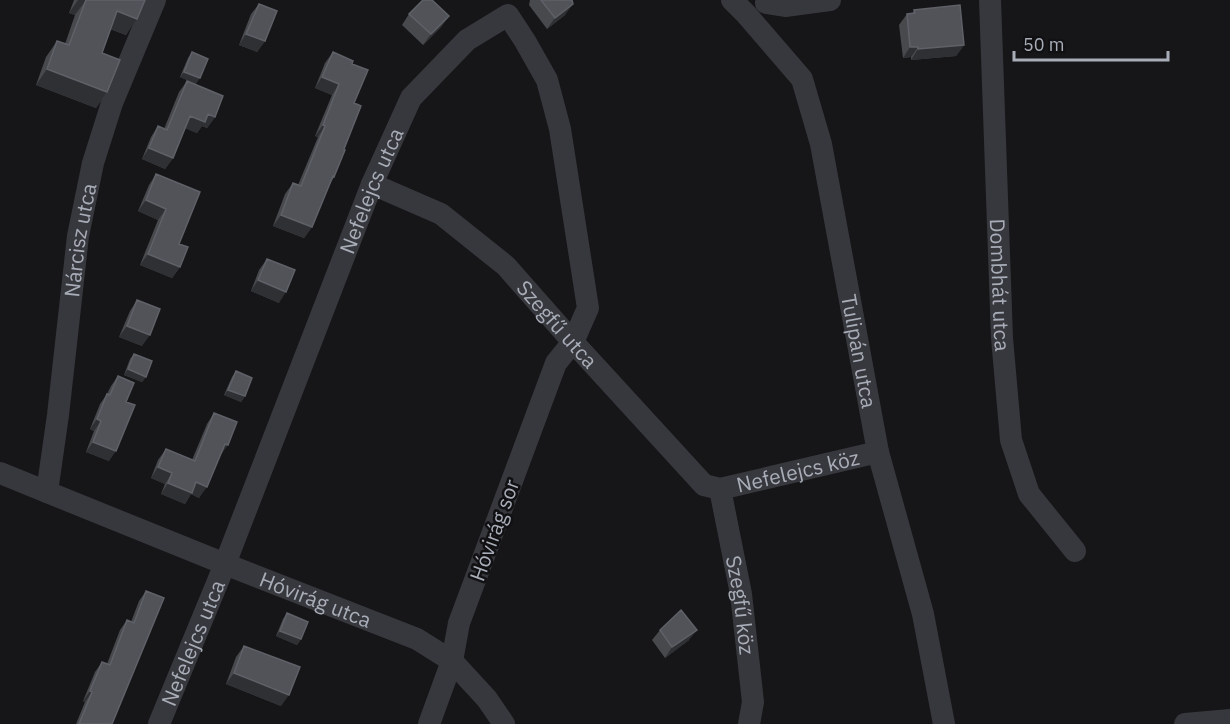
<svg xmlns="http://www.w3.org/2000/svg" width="1230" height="724" font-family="'IBM Plex Sans',sans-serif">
	<rect width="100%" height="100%" fill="#161618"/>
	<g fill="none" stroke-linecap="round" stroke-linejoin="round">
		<g stroke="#37383d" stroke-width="22">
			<path id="s1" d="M732,0L746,14L802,79L821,144L878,452L923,614L944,724"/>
			<path id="s2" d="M990,0L1002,338L1011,440L1029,494L1075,551"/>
			<path d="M766,3L785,6L830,0"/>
			<path id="s3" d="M372,184L441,214L506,266L573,342L704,485L720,489L878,452"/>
			<path id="s4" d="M0,473L225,564L417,639L452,661L487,699L504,724"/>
			<path id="s5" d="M720,489L741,594L753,702L749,724"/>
			<path id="s6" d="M47,492L58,415L78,236L93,163L112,103L155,0"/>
			<path id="s7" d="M159,724L225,564L372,184L411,98L467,40L508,15L525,41L547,80L560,129L588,308L573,342L556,363L459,623L452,661L429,724"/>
			<path d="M1185,724L1230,720"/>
		</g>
	</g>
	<path fill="#47494d" d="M74,0H145L126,35L110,29L102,53L107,92L96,108L36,85L46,57L57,41L65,44L75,15L69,13Z
		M530,0H572L565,15L547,29L529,5Z
		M259,4L265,41L257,52L239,45L251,14Z
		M914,10L964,45L956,56L911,60V57L903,58L899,25L907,14H912Z
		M409,14L449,16L441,27L423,45L402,25Z
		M192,52L196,84L180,77L188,58Z
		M333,52L352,64L354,103L344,149L334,177L330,184L312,227L304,238L273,226L285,194L293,183L298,185L318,137L315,136L332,95L315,88L325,63Z
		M187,81L215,117L207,128L202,126L197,133L185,128L173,158L165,169L142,159L151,137L158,126L164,129L179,92Z
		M156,174L179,244L180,267L172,278L140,265L158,220L138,211L149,185Z
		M267,259L279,303L251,291L259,270Z
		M137,300L142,346L119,337L130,311Z
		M134,354L146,377L142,382L124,375L130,359Z
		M236,371L245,396L241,402L224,395L232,377Z
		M118,376L126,402L109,461L86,452L94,431L90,429L100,404L107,394L111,386Z
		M214,413L220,456L199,498L191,494L185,504L161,494L165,484L151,478L158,460L166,449L192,460L207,424Z
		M146,591L112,724H76L85,702L83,701L95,672L102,662L107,664L120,630L127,620L131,622L139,601Z
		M287,613L301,639L297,645L276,636L283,619Z
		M660,630L689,640L665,658L652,640Z
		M244,646L281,706L226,684L236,657Z"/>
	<path fill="#2f3033" d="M78,0H86L75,15L69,13Z
		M573,4L565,15L547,29L555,18Z
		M117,11L137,19L126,35L105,27Z
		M449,16L441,27L423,45L431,34Z
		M246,34L265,41L257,52L239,45Z
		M964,45L956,56L911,60L918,49Z
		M910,47H918L911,57L903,58Z
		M47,69L107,92L96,108L36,85Z
		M184,72L200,78L196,84L180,77Z
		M322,77L339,84L332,95L315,88Z
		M208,114L215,117L207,128L202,126L197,133L182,127L190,116Z
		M323,125L325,126L318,137L315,136Z
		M149,148L173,158L165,169L142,159Z
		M146,200L166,209L158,220L138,211Z
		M281,215L312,227L304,238L273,226Z
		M148,254L180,267L172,278L140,265Z
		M258,280L286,292L279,303L251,291Z
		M127,326L150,335L142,346L119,337Z
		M128,369L146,377L142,382L124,375Z
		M228,390L245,396L241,402L224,395Z
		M97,419L101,421L94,431L90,429Z
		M93,442L116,451L109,461L86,452Z
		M225,444L228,445L220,456L217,455Z
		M158,467L172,473L165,484L151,478Z
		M196,482L207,487L199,498L191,494L185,504L161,494L168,483Z
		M697,630L689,640L665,658L672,647Z
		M280,631L301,639L297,645L276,636Z
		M234,673L289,695L281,706L226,684Z
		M90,691L92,692L85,702L83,701Z"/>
	<path fill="#525359" stroke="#5f6168" stroke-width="1.5" d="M86,0H145L137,19L117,11L102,53L120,60L107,92L47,69L57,41L69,45Z
		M423,0H432L449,16L431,34L409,14Z
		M541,0H572L573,4L555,18Z
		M259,4L277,11L265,41L246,34Z
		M960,5L964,45L918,49V47H910L907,14L915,13L914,10Z
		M192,52L208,59L200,78L184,72Z
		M333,52L353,61L352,64L368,70L354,103L361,106L344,149L345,150L334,177L333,176L312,227L281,215L293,183L301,186L325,126L323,125L339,84L322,77Z
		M187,81L223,96L215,117L208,114L205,122L190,116L173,158L149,148L158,126L167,130Z
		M156,174L200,192L179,244L188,247L180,267L148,254L166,209L146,200Z
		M267,259L295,270L286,292L258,280Z
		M137,300L160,309L150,335L127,326Z
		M134,354L152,361L146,377L128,369Z
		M236,371L252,378L245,396L228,390Z
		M118,376L134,383L126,402L135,405L116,451L93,442L101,421L97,419L107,394L110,395Z
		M214,413L237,422L228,445L225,444L207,487L196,482L192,493L168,483L172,473L158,467L166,449L195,461Z
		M146,591L164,598L112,724H79L92,692L90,691L102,662L110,665L127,620L134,623Z
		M681,610L697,630L672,647L660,630Z
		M287,613L308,622L301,639L280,631Z
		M244,646L300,667L289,695L234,673Z"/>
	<g text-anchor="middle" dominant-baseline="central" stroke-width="5" stroke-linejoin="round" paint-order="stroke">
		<g font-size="21" fill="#a8adb8" stroke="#111113">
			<text stroke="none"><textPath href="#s7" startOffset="574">Nefelejcs utca</textPath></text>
			<text stroke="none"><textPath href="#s6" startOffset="254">Nárcisz utca</textPath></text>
			<text stroke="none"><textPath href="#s2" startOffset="285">Dombhát utca</textPath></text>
			<text stroke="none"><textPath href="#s3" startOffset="236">Szegfű utca</textPath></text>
			<text stroke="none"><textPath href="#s1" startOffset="384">Tulipán utca</textPath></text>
			<text stroke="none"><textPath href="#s3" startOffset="550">Nefelejcs köz</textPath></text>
			<text transform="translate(494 530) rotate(-70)">Hóvirág sor</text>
			<text stroke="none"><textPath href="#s4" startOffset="340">Hóvirág utca</textPath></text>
			<text stroke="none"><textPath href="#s5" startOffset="118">Szegfű köz</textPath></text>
			<text stroke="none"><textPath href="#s7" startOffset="88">Nefelejcs utca</textPath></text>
		</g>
	</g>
	<path d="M1014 51v9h154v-9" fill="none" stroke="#a8adb8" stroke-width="3"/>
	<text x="1023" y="51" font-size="18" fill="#a8adb8" stroke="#111113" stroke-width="4.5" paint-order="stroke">50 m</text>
</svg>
